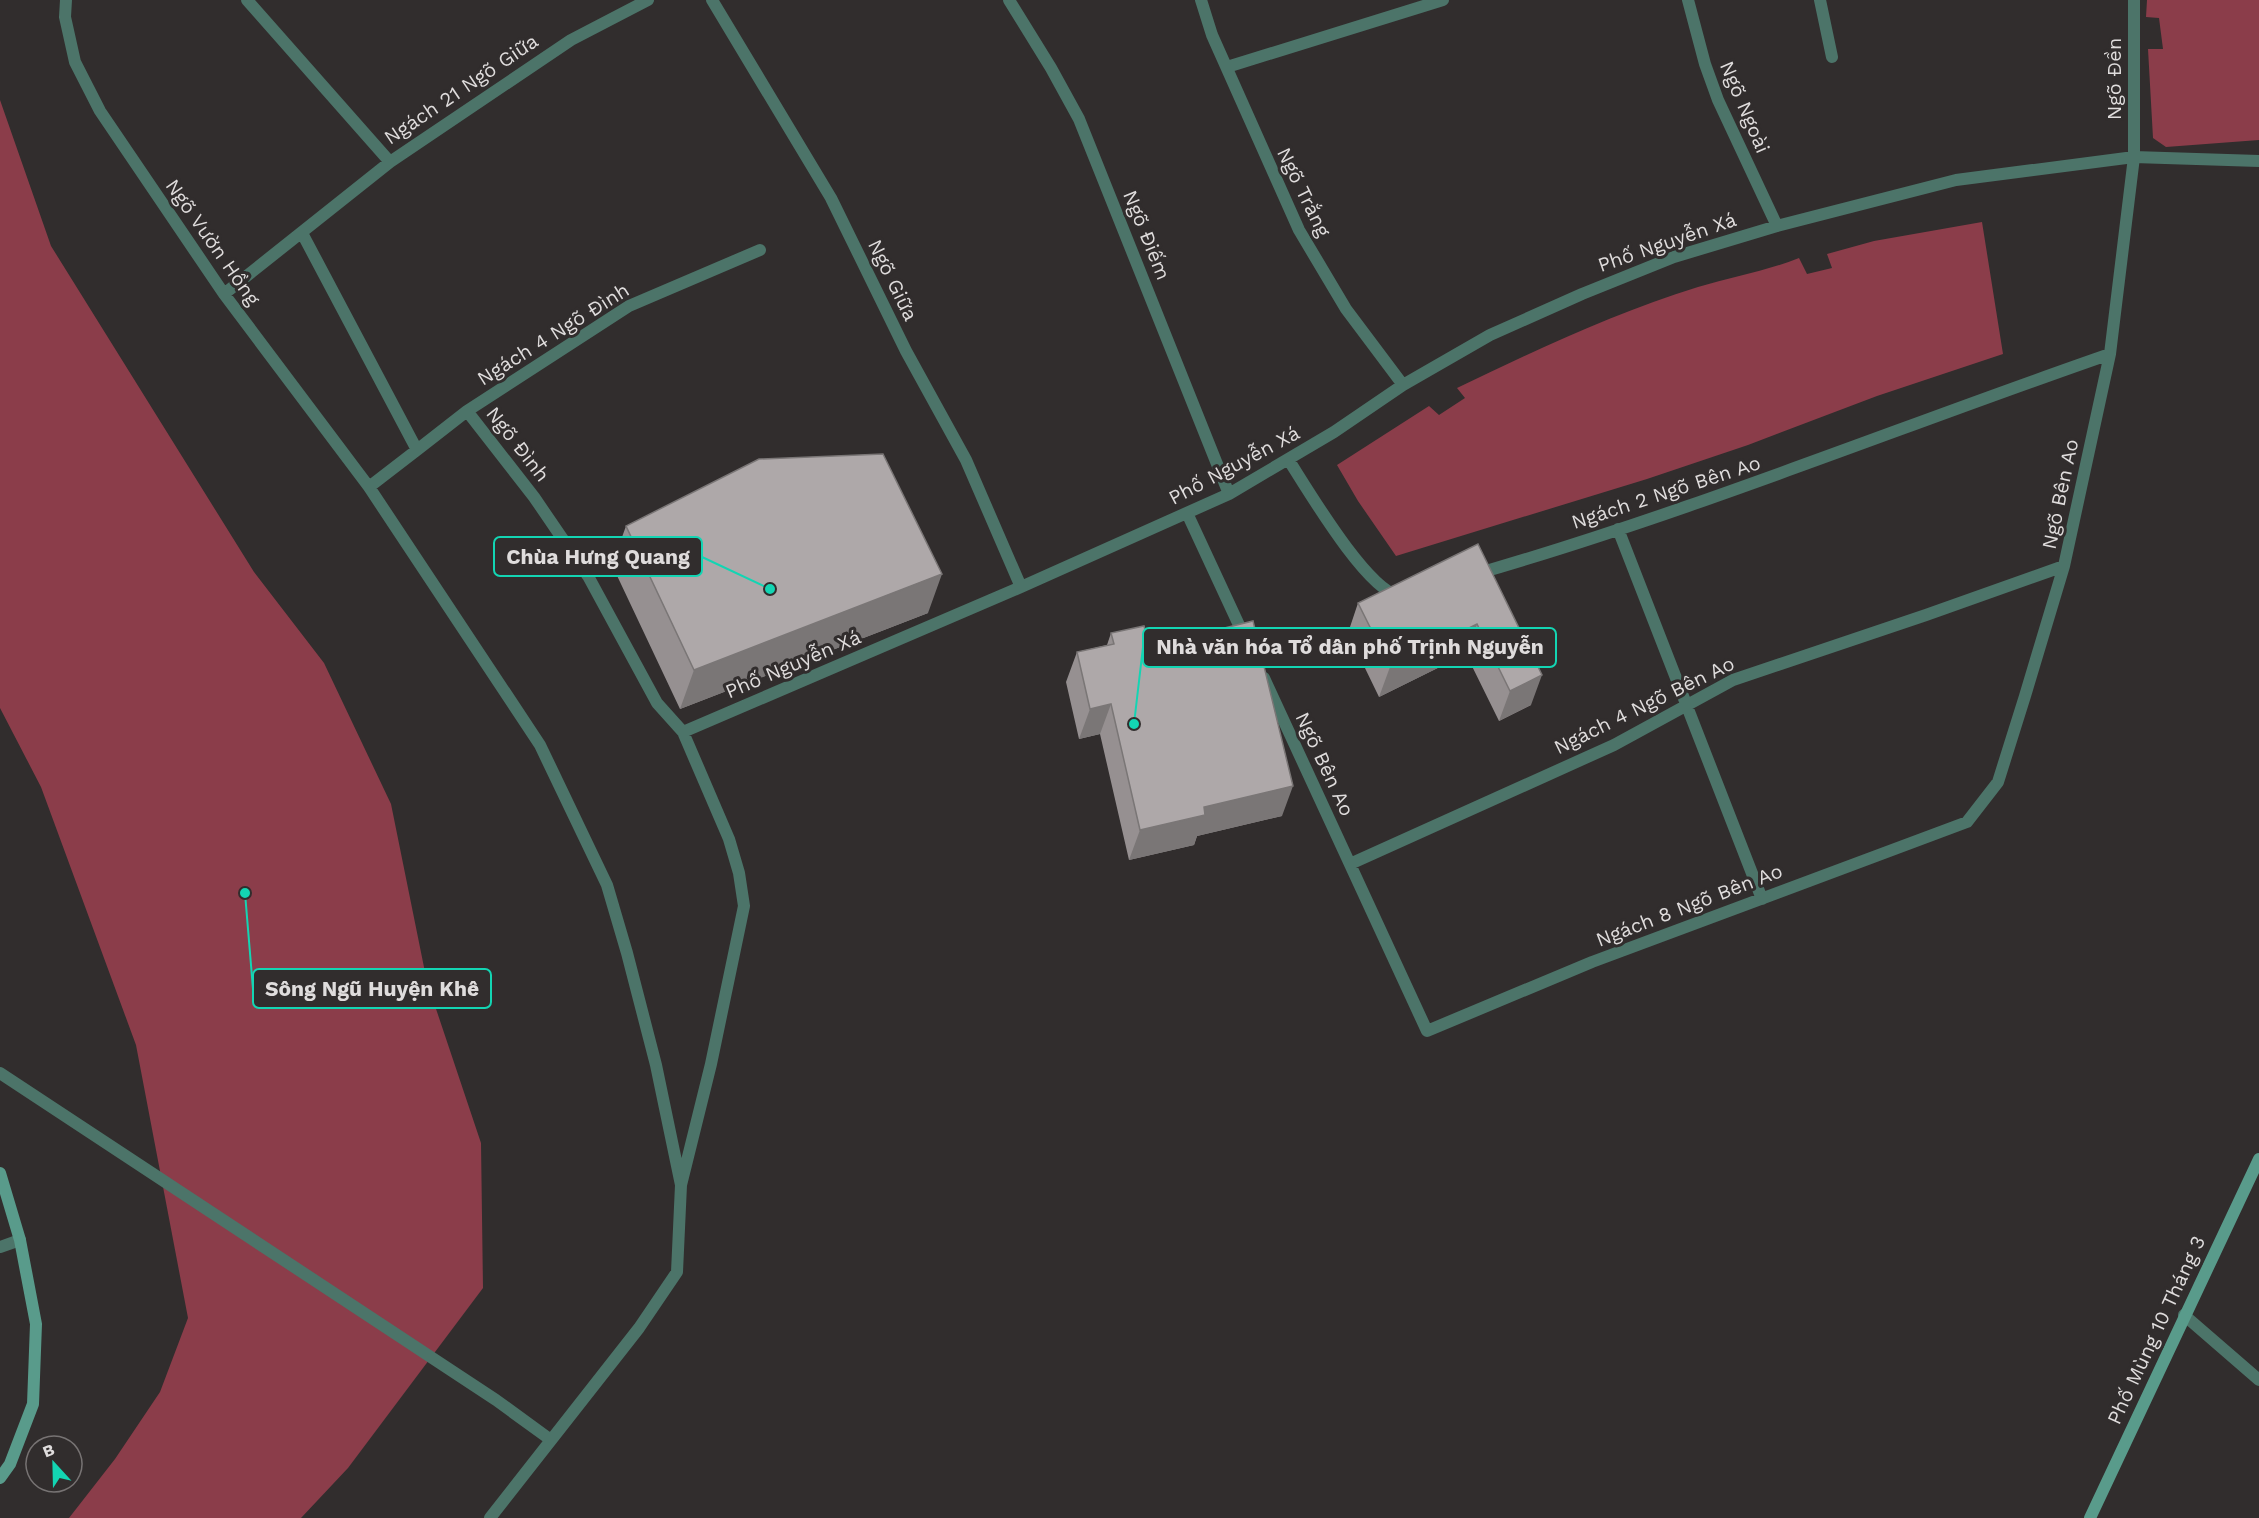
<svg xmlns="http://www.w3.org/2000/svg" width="2259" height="1518" font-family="'Work Sans',sans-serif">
	<rect width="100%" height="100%" fill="#312d2d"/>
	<path fill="#8b3d4a" d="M2147,0H2259V140L2166,147L2153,138L2148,49H2163L2159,18L2146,17Z
		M0,100L51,246L254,572L324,663L391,804L427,982L481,1143L483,1288L348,1468L301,1518H69L115,1459L160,1392L188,1318L136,1045L41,787L0,708Z
		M1982,222L2003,354L1877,396L1748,445L1647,479L1396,556L1358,501L1337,465L1429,406L1439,415L1465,398L1457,388C1536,350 1614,313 1698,287C1732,277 1766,271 1799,258L1807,274L1832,268L1827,254L1874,241Z"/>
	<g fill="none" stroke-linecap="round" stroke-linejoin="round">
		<path stroke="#4c7469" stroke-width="12" d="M66,0L65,17L75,62L100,111L224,294L369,487L540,745L607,885L627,953L656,1065L681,1185L677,1272L639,1328L490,1518
			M247,0L390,162L571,40L648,0
			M712,0L831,198L906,351L966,460L1021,587
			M1009,0L1051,68L1079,119L1229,494
			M1201,0L1212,35L1299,230L1346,309L1403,385
			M1688,0L1705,64L1718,100L1777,226
			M1820,0L1832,57
			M1227,67L1443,0
			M302,233L417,450L467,411L534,497L588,576L657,703L683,732
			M224,294L390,162
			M467,411L629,306L760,250
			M1288,459C1308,490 1366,589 1399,596
			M369,487L417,450
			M1187,513L1245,638
			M1618,529L1762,899
			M1476,574C1691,512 1899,427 2110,354
			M1264,678L1427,1031L1592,962L1967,822L1998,782L2025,696L2064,566L2110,354L2134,157V0
			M1350,864L1614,745L1733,680L1926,615L2064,566
			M0,1073L496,1400L551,1440
			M681,1185L711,1064L744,906L739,873L729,839L683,732L1021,587L1229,494L1334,432L1403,385L1490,335L1582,294L1674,257L1777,226L1956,180L2134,157L2259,161
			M0,1247L20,1240
			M2184,1315L2259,1380"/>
		<path stroke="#599b8b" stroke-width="12" d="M0,1173L20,1240L36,1324L33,1404L10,1464L0,1478
			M2090,1518L2259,1159"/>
	</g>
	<path fill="#969091" d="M626,526L928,613L680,709L612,565Z
		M1478,544L1531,705L1499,721L1466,654L1379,697L1348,633L1358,603Z
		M1111,633L1147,637L1184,638L1282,816L1197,836L1194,845L1129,860L1100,734L1079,739L1066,682L1077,652L1107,645Z"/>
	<path fill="#7a7676" d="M942,574L928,613L680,709L694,670Z
		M1477,624L1466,654L1379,697L1390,667Z
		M1542,675L1531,705L1499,721L1510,691Z
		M1111,704L1100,734L1079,739L1090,709Z
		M1293,786L1282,816L1197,836L1194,845L1129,860L1140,830L1204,807Z"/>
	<path fill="#aea8a9" stroke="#7a7676" stroke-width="1.5" d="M883,454L942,574L694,670L626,526L759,459Z
		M1478,544L1542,675L1510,691L1477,624L1390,667L1358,603Z
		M1253,621L1293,786L1204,807L1205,815L1140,830L1111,704L1090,709L1077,652L1114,644L1111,633L1144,626L1147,637L1182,629L1184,638Z"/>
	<g text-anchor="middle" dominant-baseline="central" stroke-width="6" stroke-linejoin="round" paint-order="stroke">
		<g font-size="20" fill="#dfdcdc" stroke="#312d2d">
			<text transform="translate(2114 79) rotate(-90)">Ngõ Đền</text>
			<text transform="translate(461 89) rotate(-34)">Ngách 21 Ngõ Giữa</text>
			<text transform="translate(1745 107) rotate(67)">Ngõ Ngoài</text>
			<text transform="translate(1304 192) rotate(64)">Ngõ Trắng</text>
			<text transform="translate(1147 235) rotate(68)">Ngõ Điếm</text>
			<text transform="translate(213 242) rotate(55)">Ngõ Vườn Hồng</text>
			<text transform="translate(1667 242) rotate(-19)">Phố Nguyễn Xá</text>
			<text transform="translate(893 280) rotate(64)">Ngõ Giữa</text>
			<text transform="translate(553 334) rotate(-32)">Ngách 4 Ngõ Đình</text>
			<text transform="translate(518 444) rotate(52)">Ngõ Đình</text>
			<text transform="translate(1234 465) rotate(-28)">Phố Nguyễn Xá</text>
			<text transform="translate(1666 492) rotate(-18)">Ngách 2 Ngõ Bên Ao</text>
			<text transform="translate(2060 494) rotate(-78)">Ngõ Bên Ao</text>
			<text transform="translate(793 664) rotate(-23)">Phố Nguyễn Xá</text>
			<text transform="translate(1644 705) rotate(-26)">Ngách 4 Ngõ Bên Ao</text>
			<text transform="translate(1325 764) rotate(65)">Ngõ Bên Ao</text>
			<text transform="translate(1689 905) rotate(-21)">Ngách 8 Ngõ Bên Ao</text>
			<text transform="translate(2156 1330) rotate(-65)">Phố Mùng 10 Tháng 3</text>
		</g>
	</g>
	<path fill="none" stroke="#13d5b3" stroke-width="2" d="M770 589L702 557M1134 724L1143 647M245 893L253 989"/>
	<g fill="#13d5b3" stroke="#312d2d" stroke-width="2">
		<circle cx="770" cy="589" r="6"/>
		<circle cx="1134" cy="724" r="6"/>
		<circle cx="245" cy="893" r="6"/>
	</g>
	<g fill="#312d2d" stroke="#13d5b3" stroke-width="2">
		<rect x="494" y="537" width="208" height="39" rx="6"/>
		<rect x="1143" y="628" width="413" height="39" rx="6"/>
		<rect x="253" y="969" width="238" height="39" rx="6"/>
	</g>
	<g font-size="21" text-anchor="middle" font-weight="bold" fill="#dfdcdc">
		<text x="598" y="564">Chùa Hưng Quang</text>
		<text x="1350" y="654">Nhà văn hóa Tổ dân phố Trịnh Nguyễn</text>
		<text x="372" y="996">Sông Ngũ Huyện Khê</text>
	</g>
	<g transform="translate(54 1464) rotate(338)"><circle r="28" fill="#312d2d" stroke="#777373" stroke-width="1.5"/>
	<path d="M0-4.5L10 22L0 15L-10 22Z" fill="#13d5b3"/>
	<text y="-9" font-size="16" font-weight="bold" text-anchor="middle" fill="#dfdcdc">B</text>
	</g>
</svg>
